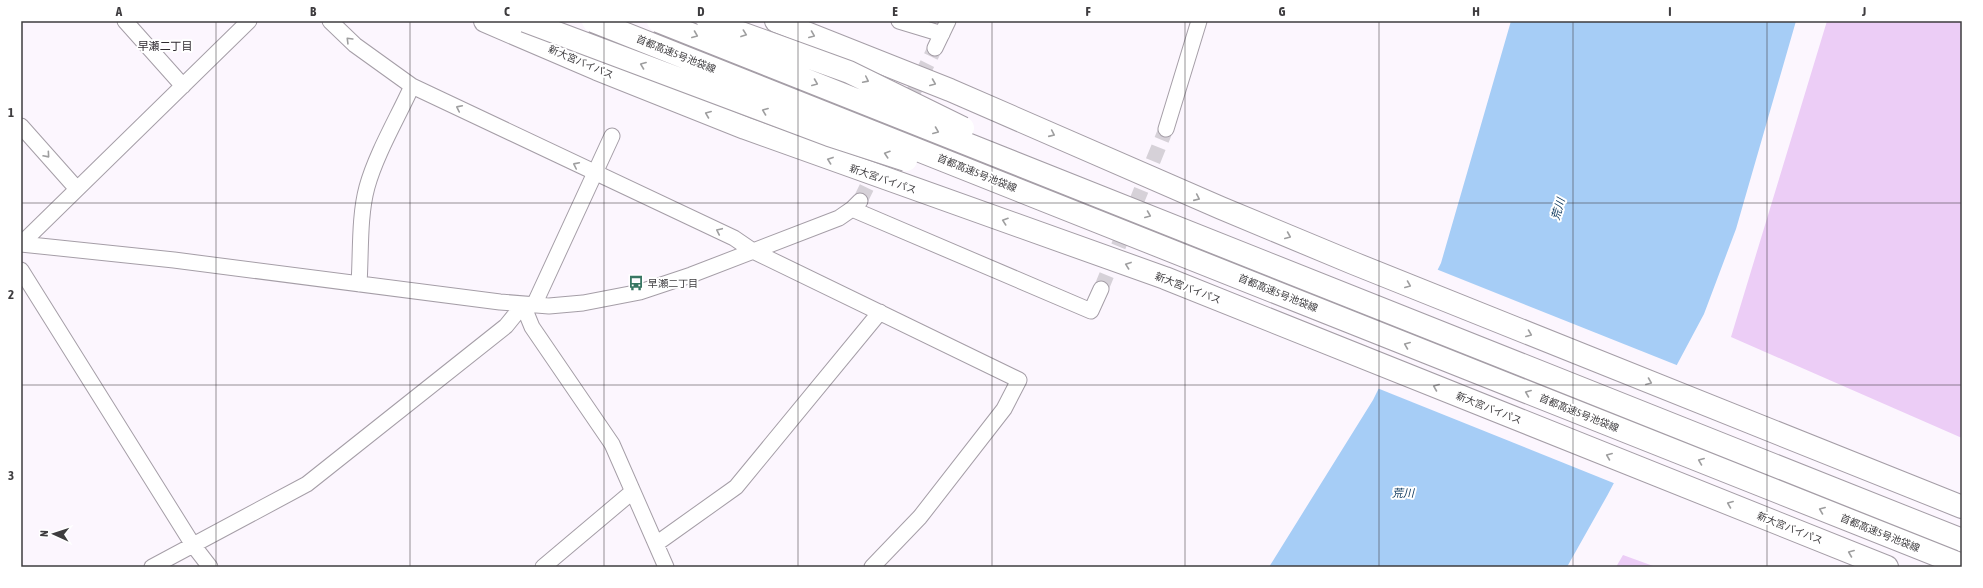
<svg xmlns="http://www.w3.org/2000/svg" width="1983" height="588" font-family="'Asap Condensed','Noto Sans JP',sans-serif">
	<rect width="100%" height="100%" fill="#fcf6fe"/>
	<path fill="#eccdf6" d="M1827,21H1962V438L1731,337Z
		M1623,555L1656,567H1616Z"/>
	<path fill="#a6cdf6" d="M1511,21H1796L1736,229L1704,314L1607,496L1567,567H1269L1373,400L1441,263Z"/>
	<path fill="#fcf6fe" d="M1436,269L1679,366L1616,484L1377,388Z"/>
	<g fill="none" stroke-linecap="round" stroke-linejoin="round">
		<path stroke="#d6d1d8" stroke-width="15" stroke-dasharray="15 8" stroke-linecap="butt" d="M860,201L935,48
			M1101,289L1166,129"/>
		<g stroke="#a59ea7" stroke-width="17">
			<path id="minor" d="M125,21L183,86
				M330,21L355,45L412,86L734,238L753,251L1019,380L1004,409L920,517L872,567
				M899,21L942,34
				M935,48L948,21
				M21,126L77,189
				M1166,129L1199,21
				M852,209L1091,311L1101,289
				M21,244L174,260L500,302L549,306L583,303L640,292L691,275L839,218L852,209L860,201
				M21,244L249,21
				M21,270L193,545L210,567
				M359,284C361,254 359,216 367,187C376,154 398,117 412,86
				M523,305L532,327L612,444L666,567
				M534,305L612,136
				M656,544L736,487L880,312
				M152,567L307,484L506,326L523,305
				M543,567L632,492"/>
		</g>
		<g stroke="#a59ea7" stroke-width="24">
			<path id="trunk" d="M485,21L597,69L745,128L1165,278L1887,567
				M776,21L950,90L1221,208L1353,263L1962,507"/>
		</g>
		<use href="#minor" stroke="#fff" stroke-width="15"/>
		<use href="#trunk" stroke="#fff" stroke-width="22"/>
		<g stroke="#a59ea7" stroke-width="24" stroke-linecap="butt">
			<path id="motorway-bridge" d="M525,21L829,135L906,160
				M593,21L1962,565
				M658,21L1962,540
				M708,21L849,72L963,128"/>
		</g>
		<use href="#motorway-bridge" stroke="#fff" stroke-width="22"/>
	</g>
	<defs><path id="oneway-chevron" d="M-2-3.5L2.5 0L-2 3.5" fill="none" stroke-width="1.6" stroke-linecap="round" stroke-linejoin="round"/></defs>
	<g stroke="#9e9e9f">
		<use href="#oneway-chevron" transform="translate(744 34) rotate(20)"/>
		<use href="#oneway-chevron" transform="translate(695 35) rotate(22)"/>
		<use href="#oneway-chevron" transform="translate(812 35) rotate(22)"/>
		<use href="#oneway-chevron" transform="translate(349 40) rotate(-135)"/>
		<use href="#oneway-chevron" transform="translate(643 65) rotate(-159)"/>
		<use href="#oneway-chevron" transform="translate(866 80) rotate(26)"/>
		<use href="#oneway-chevron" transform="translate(815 83) rotate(22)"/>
		<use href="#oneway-chevron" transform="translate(933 83) rotate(22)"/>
		<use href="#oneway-chevron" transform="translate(459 108) rotate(-154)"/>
		<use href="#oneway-chevron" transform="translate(765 111) rotate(-159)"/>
		<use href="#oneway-chevron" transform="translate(708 114) rotate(-158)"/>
		<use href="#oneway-chevron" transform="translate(936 131) rotate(22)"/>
		<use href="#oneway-chevron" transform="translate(1052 134) rotate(24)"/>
		<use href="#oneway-chevron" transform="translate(887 154) rotate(-162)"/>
		<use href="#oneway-chevron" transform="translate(47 155) rotate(49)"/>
		<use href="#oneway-chevron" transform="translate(830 160) rotate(-160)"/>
		<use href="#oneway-chevron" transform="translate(576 165) rotate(-154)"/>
		<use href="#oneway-chevron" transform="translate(1197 198) rotate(24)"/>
		<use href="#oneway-chevron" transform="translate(1148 215) rotate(22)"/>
		<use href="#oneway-chevron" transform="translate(1005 221) rotate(-161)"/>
		<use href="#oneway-chevron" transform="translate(719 231) rotate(-155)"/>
		<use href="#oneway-chevron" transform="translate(1288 236) rotate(23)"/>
		<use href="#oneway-chevron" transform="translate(1128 265) rotate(-160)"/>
		<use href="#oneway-chevron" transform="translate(1408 285) rotate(22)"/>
		<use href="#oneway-chevron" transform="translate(1529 334) rotate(22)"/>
		<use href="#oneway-chevron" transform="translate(1407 345) rotate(-158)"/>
		<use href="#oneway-chevron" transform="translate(1649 382) rotate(22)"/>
		<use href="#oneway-chevron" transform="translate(1436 387) rotate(-158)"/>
		<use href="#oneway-chevron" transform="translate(1528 393) rotate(-158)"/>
		<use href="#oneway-chevron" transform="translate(1609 456) rotate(-158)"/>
		<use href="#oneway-chevron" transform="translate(1701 461) rotate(-158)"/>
		<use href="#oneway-chevron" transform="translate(1730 504) rotate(-158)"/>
		<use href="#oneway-chevron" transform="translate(1822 510) rotate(-158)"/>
		<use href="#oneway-chevron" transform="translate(1851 553) rotate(-158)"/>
	</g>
	<path fill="none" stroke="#3e3c3f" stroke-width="1" stroke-opacity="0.55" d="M216,21V567M410,21V567M604,21V567M798,21V567M992,21V567M1185,21V567M1379,21V567M1573,21V567M1767,21V567M21,203H1962M21,385H1962"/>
	<defs>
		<g id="bus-bare" transform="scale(1.2)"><path d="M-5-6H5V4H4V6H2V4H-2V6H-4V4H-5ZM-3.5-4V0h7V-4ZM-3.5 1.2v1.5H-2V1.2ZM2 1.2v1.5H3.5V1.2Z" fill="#387663" stroke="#fff" stroke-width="2.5" paint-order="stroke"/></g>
	</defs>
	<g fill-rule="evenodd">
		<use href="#bus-bare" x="636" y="283"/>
	</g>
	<g text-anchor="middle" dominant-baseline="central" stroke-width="4" stroke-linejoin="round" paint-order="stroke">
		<g font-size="10" fill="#3e3c3f" stroke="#fff">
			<text transform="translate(676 54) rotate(22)">首都高速5号池袋線</text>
			<text transform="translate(581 62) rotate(23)">新大宮バイパス</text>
			<text transform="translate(977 173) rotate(22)">首都高速5号池袋線</text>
			<text transform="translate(883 179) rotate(19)">新大宮バイパス</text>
			<text transform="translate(1188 288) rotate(21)">新大宮バイパス</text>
			<text transform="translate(1278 293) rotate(22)">首都高速5号池袋線</text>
			<text transform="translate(1489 408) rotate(22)">新大宮バイパス</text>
			<text transform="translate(1579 413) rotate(22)">首都高速5号池袋線</text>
			<text transform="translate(1790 528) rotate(22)">新大宮バイパス</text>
			<text transform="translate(1880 533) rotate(22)">首都高速5号池袋線</text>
		</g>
		<g font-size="10" fill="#3e3c3f" stroke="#fff" text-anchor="start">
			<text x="648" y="283">早瀬二丁目</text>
		</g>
		<g font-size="11" fill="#2f2a30" stroke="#fff">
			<text x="165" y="46">早瀬二丁目</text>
		</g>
		<g font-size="11" font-style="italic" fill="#0a355b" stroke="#fff">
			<text transform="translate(1558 209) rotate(-74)">荒川</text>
			<text x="1403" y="493">荒川</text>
		</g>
	</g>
	<rect width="1983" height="588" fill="none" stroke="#ffffff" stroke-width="44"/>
	<g transform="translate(54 534) rotate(273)" stroke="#ffffff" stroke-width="3" paint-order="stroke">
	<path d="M0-3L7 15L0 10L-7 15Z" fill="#3e3c3f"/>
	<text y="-6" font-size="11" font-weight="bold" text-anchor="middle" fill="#3e3c3f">N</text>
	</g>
	<rect x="22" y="22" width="1939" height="544" fill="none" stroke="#3e3c3f" stroke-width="1.5"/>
	<g font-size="13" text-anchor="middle" font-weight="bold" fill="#3e3c3f">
		<text x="119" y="16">A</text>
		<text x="313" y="16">B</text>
		<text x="507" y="16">C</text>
		<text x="701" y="16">D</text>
		<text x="895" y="16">E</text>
		<text x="1088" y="16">F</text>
		<text x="1282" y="16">G</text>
		<text x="1476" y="16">H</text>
		<text x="1670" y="16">I</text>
		<text x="1864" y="16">J</text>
		<text x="11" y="117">1</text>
		<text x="11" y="299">2</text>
		<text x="11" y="480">3</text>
	</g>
</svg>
